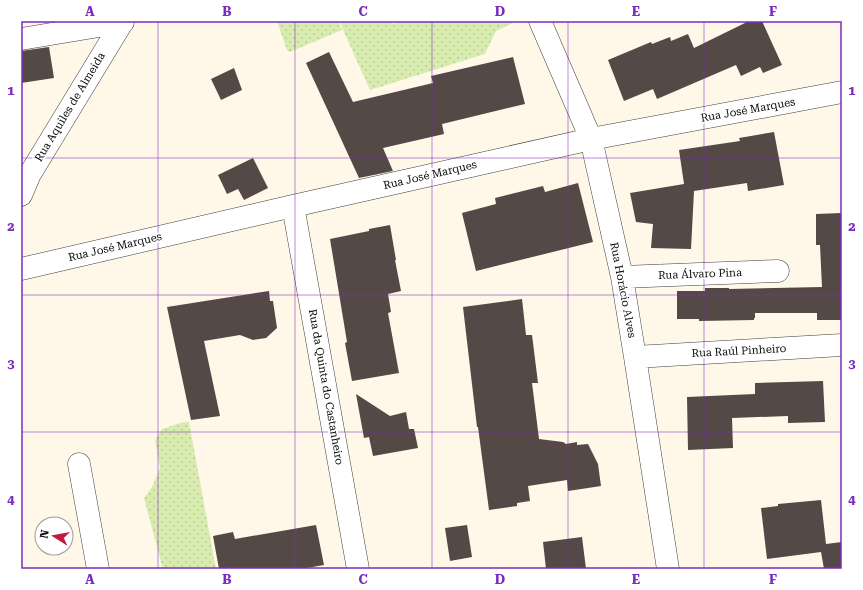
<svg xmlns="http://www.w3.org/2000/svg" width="863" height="590" font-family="'Roboto Serif',serif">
	<defs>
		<pattern id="garden-dots" width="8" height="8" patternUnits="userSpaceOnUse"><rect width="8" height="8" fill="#d9ecb0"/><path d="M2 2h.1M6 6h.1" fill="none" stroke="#b9c996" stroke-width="1.8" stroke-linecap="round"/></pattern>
	</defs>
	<rect width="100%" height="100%" fill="#fff7e8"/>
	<path fill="url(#garden-dots)" d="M277,21H338L342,30L290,52L287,50Z
		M339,21H391L393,24L401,21H517L496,31L485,54L370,90Z
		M189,422L216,569H163L144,498L152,487L160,468L155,440L162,429L180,423Z"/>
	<path fill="#544946" d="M749,21H762L782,65L763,73L760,67L741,76L736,65L657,99L653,89L624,101L608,60L651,42L652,44L670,37L671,41L688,34L694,48Z
		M49,47L54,78L21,83V51Z
		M329,52L353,102L433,83L431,76L513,57L525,104L442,124L444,134L383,148L393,171L359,178L306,63Z
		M234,68L242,90L221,100L211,79Z
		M774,132L784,185L748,191L747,183L694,191L691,249L651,248L653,224L636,222L630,193L684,184L679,150L740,141L739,138Z
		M253,158L268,188L244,200L238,189L227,194L218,175Z
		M578,183L593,242L476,271L462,213L496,204L495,198L543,186L545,192Z
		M842,213V320H817V313H755V318H754V320L699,321V319H677V291H705V288H729V289L822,287L820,245H816V214Z
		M390,225L396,260H395L401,291L388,294L391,312L388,313L399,373L352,381L345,343L347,342L330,239L369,231V229Z
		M269,291L270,301H273L277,328L266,338L253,340L240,335L204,341L220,416L191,420L167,307Z
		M522,299L526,335H532L538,383H532L539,439L563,442L566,444L577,442V445L588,444L598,464L601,486L568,491L567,480L528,486L530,501L517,503V506L489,510L478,427H477L463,307Z
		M823,381L825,422L788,423V416L732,418L733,448L688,450L687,397L755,394V383Z
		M356,394L390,416L406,412L409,429H414L418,448L373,456L369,437L364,438Z
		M821,500L826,544L842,542V569H824L821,552L767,559L761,508L778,506V504Z
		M316,525L324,565L301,569H219L213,536L233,532L235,539Z
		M467,525L472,557L450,561L445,528Z
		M582,537L586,569H546L543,542Z"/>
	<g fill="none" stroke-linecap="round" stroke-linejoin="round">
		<g stroke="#3e3e3e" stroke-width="23">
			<path id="street" d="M540,21L591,139L622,277L635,357L668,569
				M21,39L123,22
				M21,195L30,174L123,21
				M293,206L358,569
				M21,269L293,206L591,139L842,92
				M622,277L778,271
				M635,357L842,345
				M79,464L98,569"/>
		</g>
		<use href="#street" stroke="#fff" stroke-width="22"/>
	</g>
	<path fill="none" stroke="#7b2cbf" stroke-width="1" stroke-opacity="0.55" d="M158,21V569M295,21V569M432,21V569M568,21V569M704,21V569M21,158H842M21,295H842M21,432H842"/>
	<g text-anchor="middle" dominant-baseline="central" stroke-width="4" stroke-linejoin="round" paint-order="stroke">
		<g font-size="11" fill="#0b0b0b" stroke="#fff">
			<text transform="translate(70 107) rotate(-59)">Rua Aquiles de Almeida</text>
			<text transform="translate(748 110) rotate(-10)">Rua José Marques</text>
			<text transform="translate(430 175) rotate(-13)">Rua José Marques</text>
			<text transform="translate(115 247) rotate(-13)">Rua José Marques</text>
			<text transform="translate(700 274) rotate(-2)">Rua Álvaro Pina</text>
			<text transform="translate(623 290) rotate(79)">Rua Horácio Alves</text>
			<text transform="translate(739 351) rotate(-3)">Rua Raúl Pinheiro</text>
			<text transform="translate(326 387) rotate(80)">Rua da Quinta do Castanheiro</text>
		</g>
	</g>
	<rect width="863" height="590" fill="none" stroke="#ffffff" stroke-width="44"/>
	<g transform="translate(54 536) rotate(281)"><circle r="19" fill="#ffffff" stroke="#9d9d9d"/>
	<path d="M0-3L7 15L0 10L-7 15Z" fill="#c31a3f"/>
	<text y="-6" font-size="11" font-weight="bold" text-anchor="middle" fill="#0b0b0b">N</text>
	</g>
	<rect x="22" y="22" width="819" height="546" fill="none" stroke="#7b2cbf" stroke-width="1.5"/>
	<g font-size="13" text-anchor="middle" font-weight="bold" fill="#7b2cbf">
		<text x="90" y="16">A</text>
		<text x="227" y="16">B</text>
		<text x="363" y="16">C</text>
		<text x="500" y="16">D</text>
		<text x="636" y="16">E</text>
		<text x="773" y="16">F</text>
		<text x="11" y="95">1</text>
		<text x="852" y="95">1</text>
		<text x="11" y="231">2</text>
		<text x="852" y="231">2</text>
		<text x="11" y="368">3</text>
		<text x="852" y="368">3</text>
		<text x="11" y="504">4</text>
		<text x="852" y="504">4</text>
		<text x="90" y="584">A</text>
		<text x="227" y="584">B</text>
		<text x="363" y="584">C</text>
		<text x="500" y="584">D</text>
		<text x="636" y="584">E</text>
		<text x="773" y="584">F</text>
	</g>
</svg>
